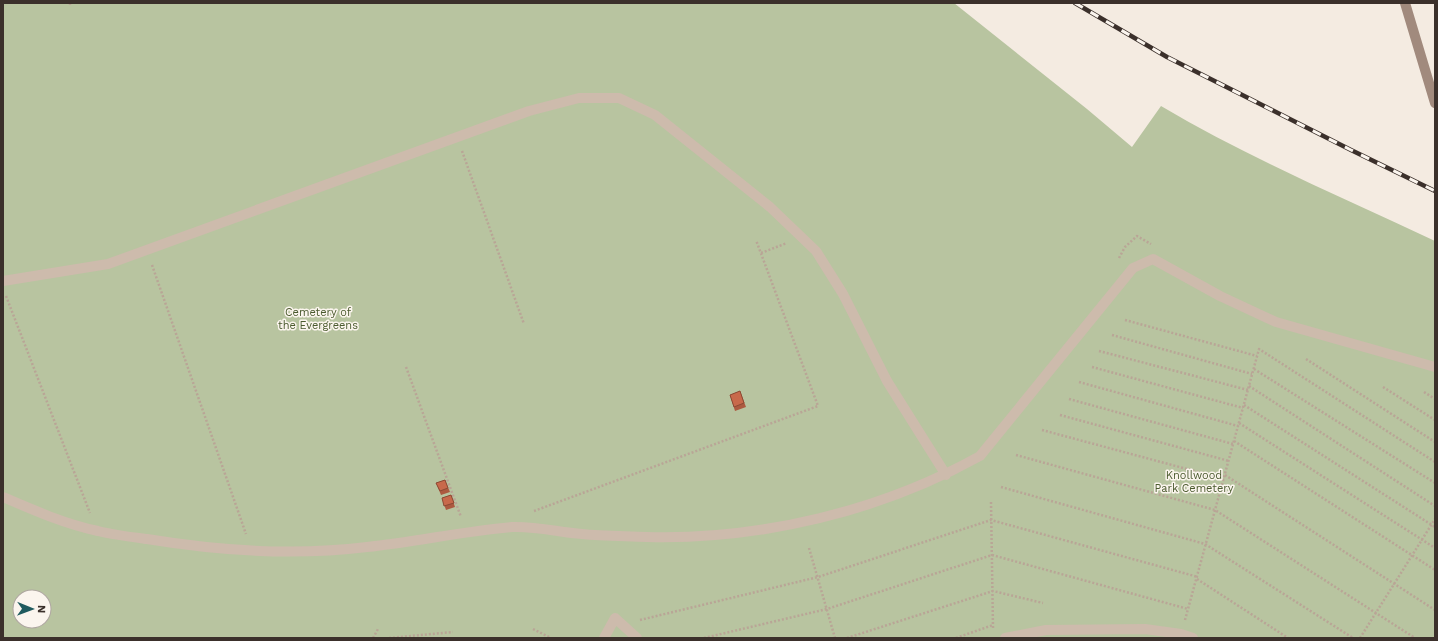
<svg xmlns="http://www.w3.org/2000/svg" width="1438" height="641" font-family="'Work Sans',sans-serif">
	<rect width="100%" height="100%" fill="#f4ebe1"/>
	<path fill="#b8c4a0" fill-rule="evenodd" d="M3,3H954L1087,109L1132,147L1161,106C1249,158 1343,198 1435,241V638H3ZM20,597H44V621H20Z"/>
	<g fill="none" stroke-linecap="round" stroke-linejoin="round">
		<path stroke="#b9a596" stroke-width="2.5" stroke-dasharray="2 2" stroke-linecap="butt" d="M70,3V5
			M462,151L524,324
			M761,253L787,243
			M1119,258L1125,247L1137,236L1151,244
			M152,265L246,534
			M6,296L90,513
			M1125,320L1257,356
			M1112,335L1252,374
			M1099,351L1248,390
			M1306,359L1435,442
			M406,367L461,517
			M1092,367L1243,408
			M1254,369L1435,483
			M1079,382L1238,426
			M1249,386L1435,506
			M1383,387L1435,420
			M1424,392L1435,399
			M1069,399L1233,444
			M1244,405L1435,527
			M1060,415L1229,461
			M1239,423L1435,548
			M1042,430L1224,479
			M1234,441L1435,570
			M1016,455L1215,510L1415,638
			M1225,475L1435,610
			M1001,487L1205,544L1353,638
			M991,502L993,628
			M534,511L818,406L756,240
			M809,548L835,638
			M1197,579L1288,638
			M640,620L818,577L991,520L1198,577
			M1185,620L1259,349L1435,462
			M533,629L551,638
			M373,638L378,629
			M389,638L453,632
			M704,638L827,609L992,555L1188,609
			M847,638L993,591L1043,603
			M956,638L993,625
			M1360,638L1435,519"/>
		<path stroke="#cdbbac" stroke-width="10" d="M3,281L108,264L529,111L579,98H619L655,115L770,207L816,251L843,294L887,381L946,475
			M3,497C33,510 65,524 98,531C114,535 131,537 147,539C220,551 294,556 367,547C416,542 463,531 512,527C536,526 558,532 582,534C603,536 625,536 647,537C761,540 881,511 980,456L1133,268L1153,259L1220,296L1276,322L1435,367
			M604,638L615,618L637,638
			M1005,638L1046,630L1145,629L1181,634L1193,638"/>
		<path stroke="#a18a7d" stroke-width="10" d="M1405,3L1435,103"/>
		<g stroke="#3b302b" stroke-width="4.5">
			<path id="rail" d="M1075,3L1167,57L1351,150L1435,191"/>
		</g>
		<use href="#rail" stroke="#fbf5ee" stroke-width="3" stroke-dasharray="9" stroke-linecap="butt"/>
	</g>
	<path fill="#ac5a40" d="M740,391L746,407L735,411L730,395Z
		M445,480L450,492L441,495L436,483Z
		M451,495L455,507L446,510L442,498Z"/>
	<path fill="#c8694b" stroke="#8c4a34" d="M740,391L744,403L734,407L730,395Z
		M445,480L448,488L440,491L436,483Z
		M451,495L454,503L444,506L442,498Z"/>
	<g text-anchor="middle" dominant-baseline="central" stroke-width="3" stroke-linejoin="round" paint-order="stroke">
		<g font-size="11" fill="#4a5a2e" stroke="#fbf5ee">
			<text x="318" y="312">Cemetery of<tspan x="318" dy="13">the Evergreens</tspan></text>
			<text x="1194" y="475">Knollwood<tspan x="1194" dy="13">Park Cemetery</tspan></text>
		</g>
	</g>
	<rect width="1438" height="641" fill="none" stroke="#3b302b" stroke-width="8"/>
	<g transform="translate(32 609) rotate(91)"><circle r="19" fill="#fbf5ee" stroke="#aea6a0"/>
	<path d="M0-3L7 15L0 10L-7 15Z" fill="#1f5a5e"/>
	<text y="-6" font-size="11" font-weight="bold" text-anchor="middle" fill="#3b302b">N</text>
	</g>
</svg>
